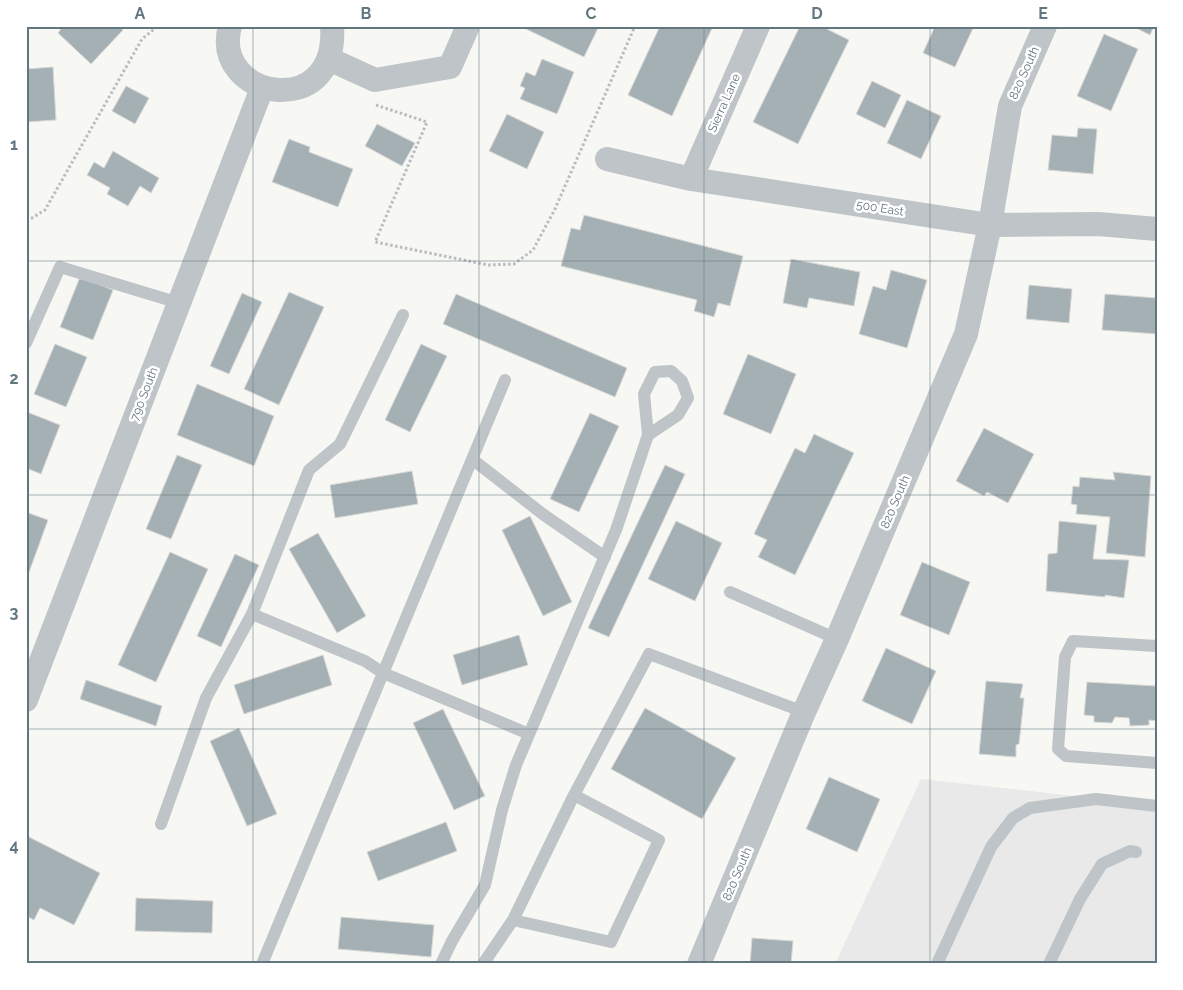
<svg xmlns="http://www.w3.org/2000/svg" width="1183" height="990" font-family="Raleway,sans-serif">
	<rect width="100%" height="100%" fill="#f7f7f4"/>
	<path fill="#e8e9e8" d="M921,779L1157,805V964H835Z"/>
	<path fill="#a5b0b4" stroke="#d9d9d7" d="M63,26H119L123,30L91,64L58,33Z
		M528,26H599L584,57L526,29Z
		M660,26H713L672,116L628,95Z
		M800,26H821L849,40L798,144L753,122Z
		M935,26H974L955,67L923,53Z
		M1132,26H1154L1150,35Z
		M1104,34L1138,49L1111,111L1077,96Z
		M542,59L574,72L557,114L520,99L525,88L520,86L526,72L535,76Z
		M53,67L56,120L26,122V69Z
		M872,81L901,95L885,128L856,114Z
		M126,86L149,98L135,124L112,111Z
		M907,100L941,116L921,159L887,143Z
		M507,114L544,132L527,169L489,151Z
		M377,124L415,143L402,166L365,146Z
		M1078,128L1097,129L1093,174L1048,170L1052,135L1077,137Z
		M289,139L310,147L309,152L353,169L338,207L272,182Z
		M113,151L159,178L151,193L140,186L128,206L107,194L110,188L87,175L94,162L104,168Z
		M584,215L743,256L730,306L718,303L714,317L694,311L697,300L561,266L571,228L580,230Z
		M791,259L860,272L854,306L809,298L807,308L783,303Z
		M891,270L927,280L907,348L859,334L873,286L886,290Z
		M80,277L113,290L93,340L60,327Z
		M1029,285L1072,289L1069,323L1026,319Z
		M289,292L324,307L279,405L244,389Z
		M242,293L262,302L229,374L210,366Z
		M456,294L627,368L615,397L443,324Z
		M1105,294L1157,298V334L1102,330Z
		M55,344L87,357L66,407L34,394Z
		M421,344L447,356L410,432L385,420Z
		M748,354L796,374L771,434L723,414Z
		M197,384L274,416L254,466L177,435Z
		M27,412L60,425L41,474L26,468Z
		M590,413L619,426L579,512L550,499Z
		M984,428L1034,454L1008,503L987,492L984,496L956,481Z
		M814,434L854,453L795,575L758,557L767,540L754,534L795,448L805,453Z
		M177,455L202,465L171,539L146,529Z
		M665,465L685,474L609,637L588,628Z
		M412,471L418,504L335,518L330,485Z
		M1113,472L1151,476L1145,557L1106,553L1110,517L1076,514L1077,505L1071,504L1073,486L1079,487L1080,477L1115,480Z
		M26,512L48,520L28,575H26Z
		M530,516L572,602L543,616L502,530Z
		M676,521L722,543L695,601L648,579Z
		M1059,521L1097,525L1093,559L1129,560L1124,598L1105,595V597L1046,591L1048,554L1057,553Z
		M318,533L366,616L337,633L289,549Z
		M170,552L208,569L156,682L118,665Z
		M235,554L259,565L221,647L197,636Z
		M922,562L970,582L949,635L900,615Z
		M519,635L528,665L462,685L453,655Z
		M886,648L936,671L912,724L862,701Z
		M323,655L332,685L244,714L234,685Z
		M86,680L162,706L156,726L80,699Z
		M986,681L1023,684L1020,698H1024L1019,744L1016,745V757L979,754Z
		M1087,682L1157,686V721L1149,720V725L1130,726L1129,718L1115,717L1112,723L1094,722V716L1084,715Z
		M645,708L736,758L702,819L611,769Z
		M443,709L485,796L454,810L413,723Z
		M239,728L277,814L247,826L210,741Z
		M829,777L880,799L857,852L806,829Z
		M446,822L457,851L378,881L367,852Z
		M29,837L100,873L74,925L40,908L34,920L26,916V842Z
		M136,898L213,901L212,933L135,931Z
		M341,917L434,925L431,957L338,949Z
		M752,938L793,941L791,964H750Z"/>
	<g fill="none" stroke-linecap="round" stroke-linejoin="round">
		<path stroke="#b8bdbf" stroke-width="3" stroke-dasharray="2.5 2.5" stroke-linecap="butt" d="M171,26L173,27
			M376,105L427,122L375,242L488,265L514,264L533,250L555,209L635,26
			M26,217L32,218L45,210L142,39L158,26"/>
		<path stroke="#bec4c7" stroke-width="12" d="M26,343L60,267L179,303
			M472,459L544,515L605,557
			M730,592L837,639
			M252,614L365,661L383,673L529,734
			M1157,646L1073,641L1065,657L1058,749L1066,756L1157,763
			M161,824L206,698L252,614L309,470L340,444L403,315
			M513,920L611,942L659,840L574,795
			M262,964L505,380
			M441,964L452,941L485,885L502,810L516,765L616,530L648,435L644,394L655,372L671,371L682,381L688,398L678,415L648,435
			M483,964L513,920L574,795L649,654L804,712
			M937,964L991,847L1013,818L1030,808L1096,799L1157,806
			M1049,964L1080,899L1102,864L1130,851L1136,852"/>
		<path stroke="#bec4c7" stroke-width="24" d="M230,26C210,99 339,123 332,26
			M329,59L375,80L450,67L468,26
			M607,159L691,179L990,225L1098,224L1157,229
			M691,179L758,26
			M26,700L262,88
			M699,964L804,712L837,639L966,334L990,225L1010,106L1045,26"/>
	</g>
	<path fill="none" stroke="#627680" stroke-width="1" stroke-opacity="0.55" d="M253,26V964M479,26V964M704,26V964M930,26V964M26,261H1157M26,495H1157M26,729H1157"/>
	<g text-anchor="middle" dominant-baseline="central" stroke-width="5" stroke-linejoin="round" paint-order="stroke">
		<g font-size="12" fill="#627680" stroke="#fff">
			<text transform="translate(1024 73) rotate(-66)">820 South</text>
			<text transform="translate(724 103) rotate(-66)">Sierra Lane</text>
			<text transform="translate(880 208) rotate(9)">500 East</text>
			<text transform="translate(144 394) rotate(-69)">790 South</text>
			<text transform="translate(895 502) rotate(-67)">820 South</text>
			<text transform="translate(737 874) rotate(-67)">820 South</text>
		</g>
	</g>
	<rect width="1183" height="990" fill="none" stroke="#ffffff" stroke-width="55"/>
	<rect x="28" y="28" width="1128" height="934" fill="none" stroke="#627680" stroke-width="2"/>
	<g font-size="16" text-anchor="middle" font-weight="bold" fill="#627680">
		<text x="140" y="19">A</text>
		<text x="366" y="19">B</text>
		<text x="591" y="19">C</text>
		<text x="817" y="19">D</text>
		<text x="1043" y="19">E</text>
		<text x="14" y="150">1</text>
		<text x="14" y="384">2</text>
		<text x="14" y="618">3</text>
		<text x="14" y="851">4</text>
	</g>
</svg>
